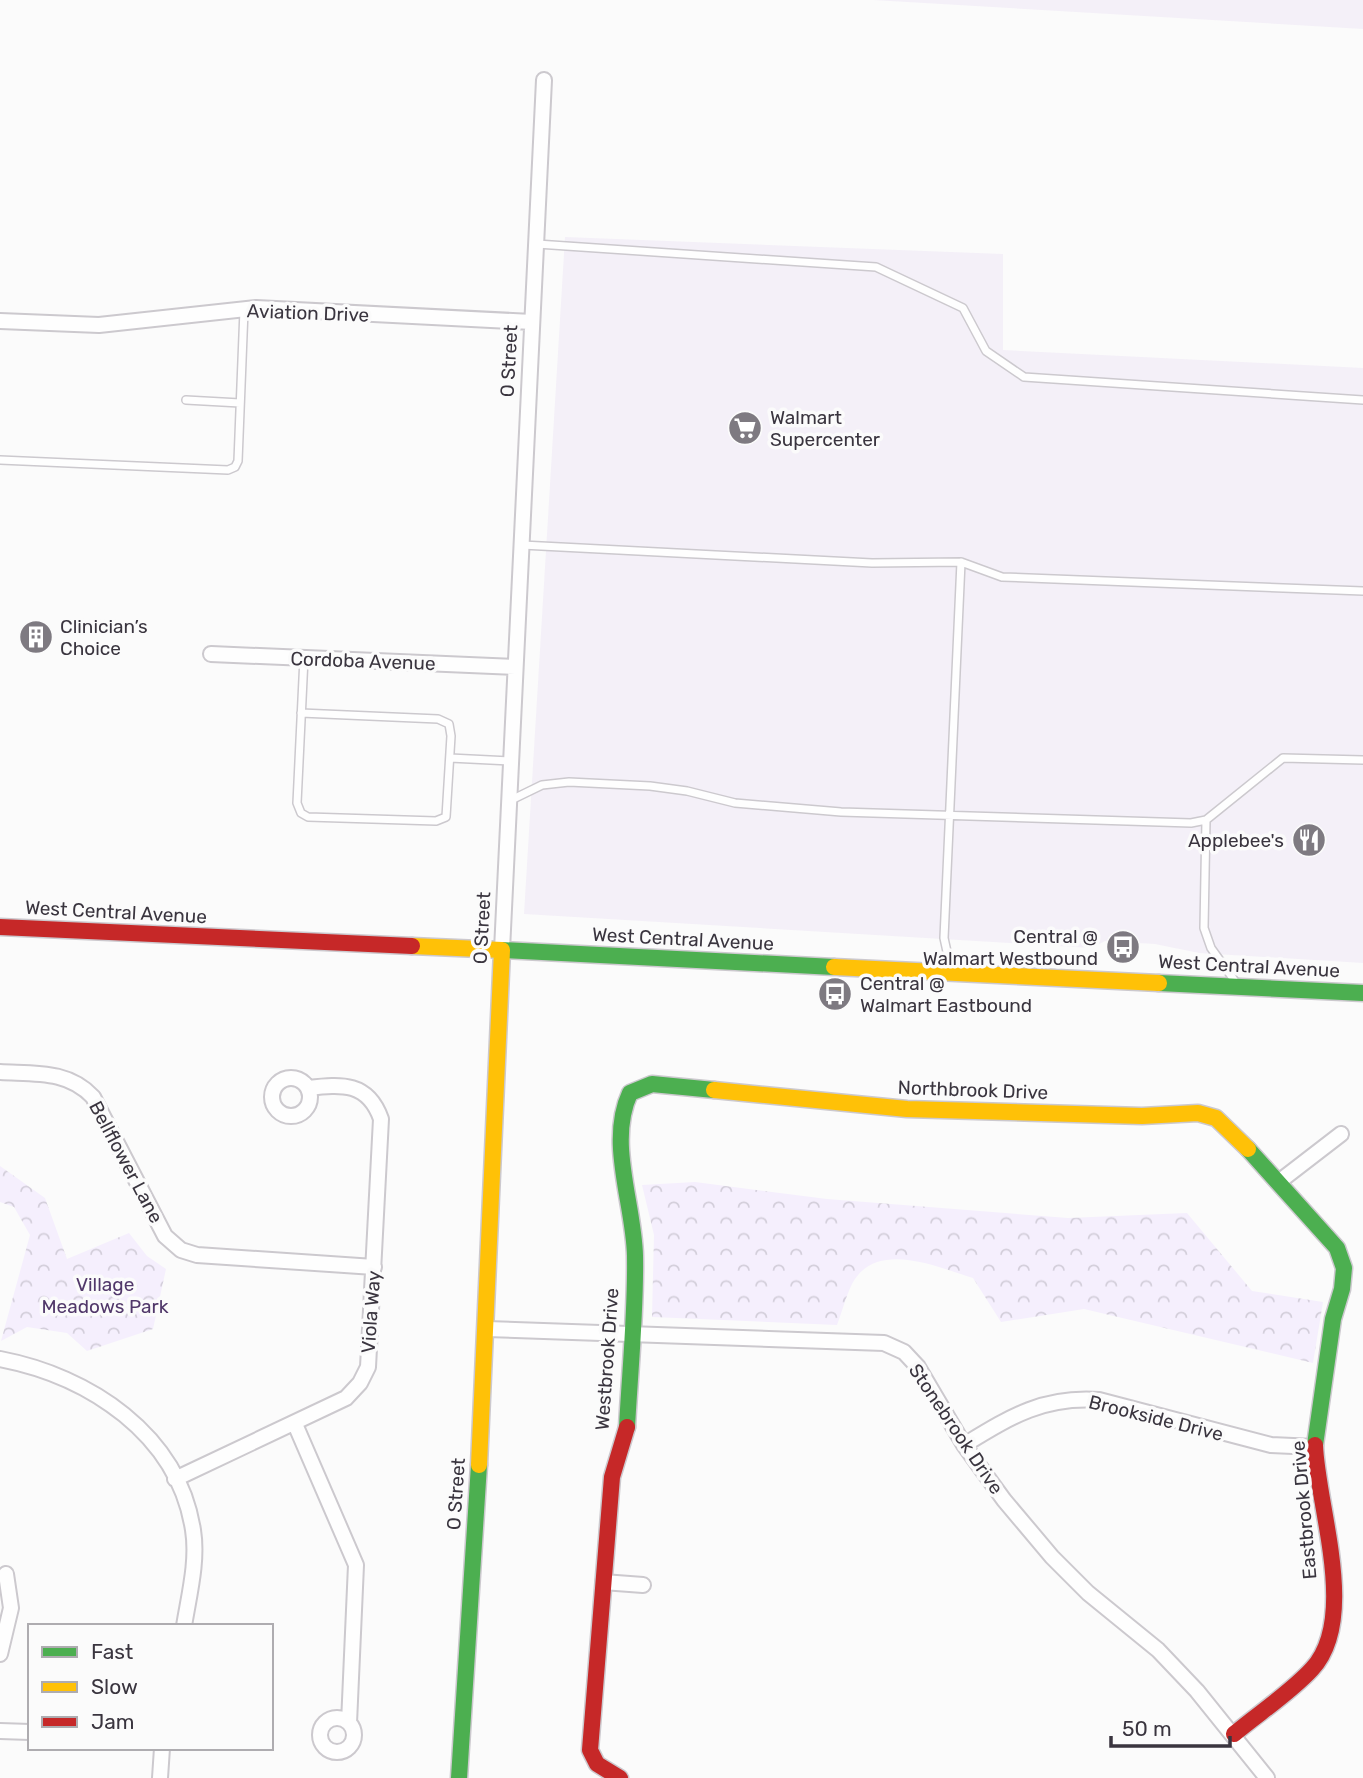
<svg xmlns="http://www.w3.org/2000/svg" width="1363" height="1778" font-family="Rubik,sans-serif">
	<defs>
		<pattern id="forest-crowns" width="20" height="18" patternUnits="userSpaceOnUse" patternTransform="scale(1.75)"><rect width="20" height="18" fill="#f5effd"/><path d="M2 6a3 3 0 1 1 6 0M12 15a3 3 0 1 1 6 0" fill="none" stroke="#d3ceda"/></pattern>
	</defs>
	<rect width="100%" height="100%" fill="#fbfbfb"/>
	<path fill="#f4f0f8" d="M873,0H1363V29Z
		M565,237L1003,254V350L1363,368V963L1199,953L1155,944L1105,941L1092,948L524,914Z"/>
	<path fill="url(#forest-crowns)" d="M0,1166L45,1198L67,1259L129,1233L147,1256L166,1269L153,1329L87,1351L67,1333L27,1327L1,1341L30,1235L14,1207L0,1202Z
		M695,1182L827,1199L1068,1218L1187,1213L1252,1291L1323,1302L1313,1363L1084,1309L1001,1322L973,1278C937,1267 876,1239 852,1284C846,1296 842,1312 837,1325L652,1317L654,1235L642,1185Z"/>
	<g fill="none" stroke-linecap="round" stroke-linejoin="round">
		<g stroke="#ccc9ce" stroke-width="10">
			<path id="lane" d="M537,244L876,267L963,308L986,351L1024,377L1363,400
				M186,400L240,403
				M0,460L228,470L235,467L238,461L244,310
				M522,545L872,563L961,562L1002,577L1363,591
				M301,713L438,719L449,724L451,736L446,817L436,821L308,817L301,813L297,803L304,658
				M450,758L511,761
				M509,801L542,785L569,782L650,786L687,791L735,803L841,812L1191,823L1206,820
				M951,970L944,938L961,562
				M1237,984L1211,948L1204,928L1206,820L1283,758L1363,760"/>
		</g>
		<g stroke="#ccc9ce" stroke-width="18">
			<path id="street" d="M0,321L99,325L256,308L532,322
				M211,654L515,667
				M502,950L544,80
				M0,1072C35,1074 68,1070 93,1097L165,1236L181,1250L197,1255L374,1267
				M272 1097a19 19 0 1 1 38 0a19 19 0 1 1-38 0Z
				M1280,1181L1341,1134
				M487,1329L884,1343L904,1352L918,1367L964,1445L1004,1500L1052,1557L1088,1593L1158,1650L1197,1691L1267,1778
				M0,1359C89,1376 178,1434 193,1530C198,1561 189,1595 184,1626
				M295,1424L356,1565L349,1723
				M964,1445C1010,1417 1043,1396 1099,1400L1271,1445L1315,1447
				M175,1479L346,1398L360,1383L368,1367L381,1119C368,1082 342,1084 308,1088
				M603,1582L643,1585
				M0,1654L11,1608L6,1574
				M320 1735a17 17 0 1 1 34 0a17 17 0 1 1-34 0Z
				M0,1731L30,1732
				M160,1778L162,1748"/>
		</g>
		<g stroke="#ccc9ce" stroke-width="19">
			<path id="fast" d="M502,950L834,967
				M1159,983L1363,993
				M1248,1149L1337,1248L1344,1268L1342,1289L1333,1319L1315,1445
				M627,1427C630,1370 636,1312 635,1256C634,1204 607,1142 630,1093L652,1084L714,1090
				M459,1778L479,1465"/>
		</g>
		<g stroke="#ccc9ce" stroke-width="19">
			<path id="slow" d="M412,946L502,950L479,1465
				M834,967L1159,983
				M714,1090L907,1109L1142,1116L1198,1113L1216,1118L1248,1149"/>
		</g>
		<g stroke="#ccc9ce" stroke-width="19">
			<path id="jam" d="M0,927L412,946
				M1234,1734C1259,1713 1290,1693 1312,1669C1359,1618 1317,1506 1315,1445
				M620,1778L597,1764L590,1750L612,1477L627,1427"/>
		</g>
		<use href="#lane" stroke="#fefefe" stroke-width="7"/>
		<use href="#street" stroke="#fefefe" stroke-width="14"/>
		<use href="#fast" stroke="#4caf50" stroke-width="16"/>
		<use href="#slow" stroke="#ffc107" stroke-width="16"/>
		<use href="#jam" stroke="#c62828" stroke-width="16"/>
	</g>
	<defs>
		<g id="supermarket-disc" transform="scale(1.75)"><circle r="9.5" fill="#7e7a81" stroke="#fbfbfb"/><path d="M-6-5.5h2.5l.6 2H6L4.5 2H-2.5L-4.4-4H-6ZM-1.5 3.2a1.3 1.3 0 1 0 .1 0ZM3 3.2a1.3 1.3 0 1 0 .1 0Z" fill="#fff"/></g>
		<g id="building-disc" transform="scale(1.75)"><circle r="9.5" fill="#7e7a81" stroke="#fbfbfb"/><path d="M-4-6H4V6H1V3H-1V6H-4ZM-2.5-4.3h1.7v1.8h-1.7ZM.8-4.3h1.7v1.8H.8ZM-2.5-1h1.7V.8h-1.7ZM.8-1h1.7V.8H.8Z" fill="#fff"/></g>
		<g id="restaurant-disc" transform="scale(1.75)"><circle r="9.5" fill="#7e7a81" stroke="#fbfbfb"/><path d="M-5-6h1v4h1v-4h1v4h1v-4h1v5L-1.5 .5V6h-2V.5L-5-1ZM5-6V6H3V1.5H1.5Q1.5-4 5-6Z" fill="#fff"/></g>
		<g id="bus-disc" transform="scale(1.75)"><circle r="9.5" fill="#7e7a81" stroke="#fbfbfb"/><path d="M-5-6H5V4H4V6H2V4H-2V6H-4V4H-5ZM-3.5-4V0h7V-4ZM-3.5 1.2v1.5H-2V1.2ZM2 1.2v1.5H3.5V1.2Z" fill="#fff"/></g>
	</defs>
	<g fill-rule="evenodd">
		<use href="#supermarket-disc" x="745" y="428"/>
		<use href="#building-disc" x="36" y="637"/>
		<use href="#restaurant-disc" x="1309" y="840"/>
		<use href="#bus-disc" x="1123" y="947"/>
		<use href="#bus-disc" x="835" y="994"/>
	</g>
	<g text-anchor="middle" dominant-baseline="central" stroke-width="7" stroke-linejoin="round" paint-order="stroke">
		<g font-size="19" fill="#3a353f" stroke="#fbfbfb">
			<text transform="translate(308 313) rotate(2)">Aviation Drive</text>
			<text transform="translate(509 361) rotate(-87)">O Street</text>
			<text transform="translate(363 661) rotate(2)">Cordoba Avenue</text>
			<text transform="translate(116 912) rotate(3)">West Central Avenue</text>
			<text transform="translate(482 928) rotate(-87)">O Street</text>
			<text transform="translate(683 939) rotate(3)">West Central Avenue</text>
			<text transform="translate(1249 966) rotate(3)">West Central Avenue</text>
			<text transform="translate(973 1090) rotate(2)">Northbrook Drive</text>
			<text transform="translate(126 1162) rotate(62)">Bellflower Lane</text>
			<text transform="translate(371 1312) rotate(-86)">Viola Way</text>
			<text transform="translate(607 1359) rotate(-86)">Westbrook Drive</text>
			<text transform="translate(1156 1418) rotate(14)">Brookside Drive</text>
			<text transform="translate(956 1429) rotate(56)">Stonebrook Drive</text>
			<text transform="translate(456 1494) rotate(-86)">O Street</text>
			<text transform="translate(1304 1510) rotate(-95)">Eastbrook Drive</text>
		</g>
		<g font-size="19" fill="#3a353f" stroke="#fbfbfb" text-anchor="start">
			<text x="770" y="417">Walmart<tspan x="770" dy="22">Supercenter</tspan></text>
			<text x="60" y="626">Clinician’s<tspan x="60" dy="22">Choice</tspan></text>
			<text x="1284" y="840" text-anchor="end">Applebee's</text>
			<text x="1098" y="936" text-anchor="end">Central @<tspan x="1098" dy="22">Walmart Westbound</tspan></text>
			<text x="860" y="983">Central @<tspan x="860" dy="22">Walmart Eastbound</tspan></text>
		</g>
		<g font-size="19" fill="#51386a" stroke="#fbfbfb">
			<text x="105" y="1284">Village<tspan x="105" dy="22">Meadows Park</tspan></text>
		</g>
	</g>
	<rect x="28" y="1624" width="245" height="126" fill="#fbfbfb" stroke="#aeacb0" stroke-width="2"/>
	<rect x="42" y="1647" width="35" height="10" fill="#4caf50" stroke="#aeacb0" stroke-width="2"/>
	<text x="91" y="1659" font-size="21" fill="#3a353f">Fast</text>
	<rect x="42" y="1682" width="35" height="10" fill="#ffc107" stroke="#aeacb0" stroke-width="2"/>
	<text x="91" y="1694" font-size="21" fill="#3a353f">Slow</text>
	<rect x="42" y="1717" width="35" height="10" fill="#c62828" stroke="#aeacb0" stroke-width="2"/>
	<text x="91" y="1729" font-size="21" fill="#3a353f">Jam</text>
	<path d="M1111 1736v10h119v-10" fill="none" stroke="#3a353f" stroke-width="3.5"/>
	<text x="1122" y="1736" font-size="21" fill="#3a353f" stroke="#fbfbfb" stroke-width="5" paint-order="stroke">50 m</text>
</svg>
